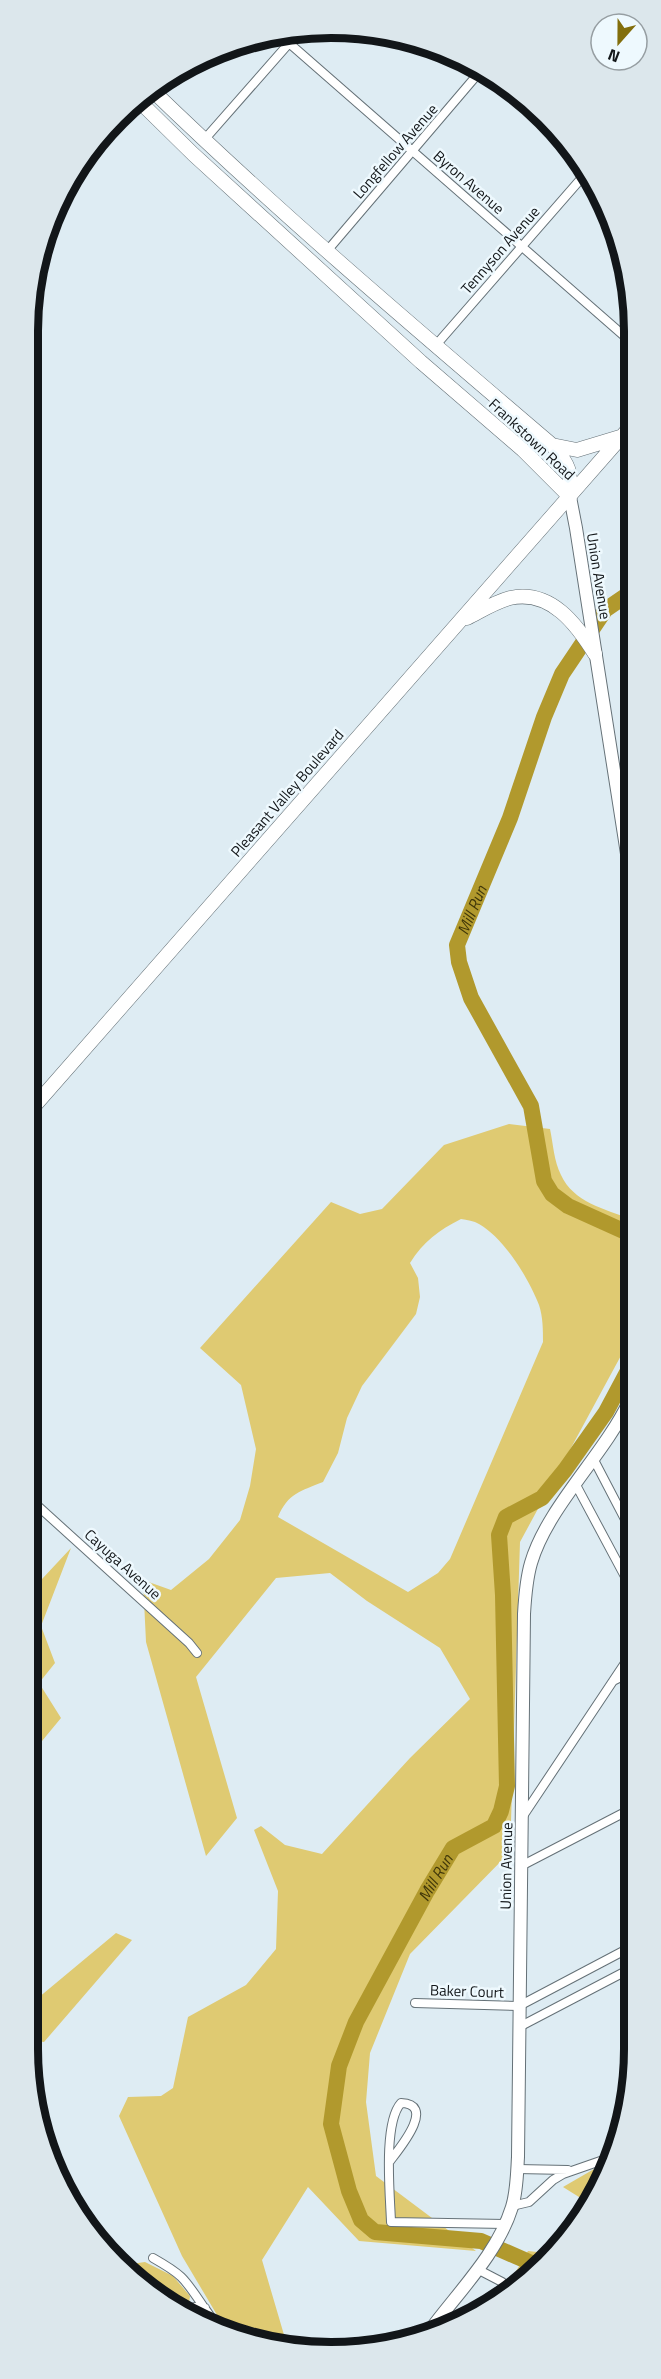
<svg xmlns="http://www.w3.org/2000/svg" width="661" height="2379" font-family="'Titillium Web',sans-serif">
	<rect width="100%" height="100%" fill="#deecf3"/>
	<path fill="#dfca72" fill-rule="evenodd" d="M509,1124L550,1129C553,1143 554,1162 561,1175C573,1202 605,1209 630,1219V1339L520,1542L510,1852L410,1954L370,2053L366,2102L376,2176L476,2251L359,2241L308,2187L262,2260L287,2345L221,2327L220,2320L182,2256L119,2116L128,2097L161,2096L173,2088L188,2017L246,1985L276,1949L278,1891L254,1830L261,1826L285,1845L322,1854L410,1758L470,1699L440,1648L367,1601L330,1573L276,1578L196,1677L237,1818L206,1856L146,1642L143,1580L171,1590L209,1559L240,1520L250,1486L256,1449L241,1385L200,1348L331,1202L360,1214L382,1209L444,1145ZM461,1219C467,1220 474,1221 479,1224C504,1238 529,1279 539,1305C543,1317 543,1330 543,1342L450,1559L438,1573L408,1592L278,1517C288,1493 301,1491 323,1482L338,1453L347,1418L362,1386L416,1314L420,1297L418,1278L410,1263C423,1242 439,1230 461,1219Z
		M71,1548L41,1626L55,1663L39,1683L61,1718L28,1758V1594Z
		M116,1933L132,1940L44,2042L27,2040V2004L38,1998Z
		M607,2164L593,2201L588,2207L579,2197L563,2187L601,2165Z
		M528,2251L547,2253L524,2279L515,2273Z
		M145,2262L173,2276L190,2296L189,2303L181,2309L124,2265Z"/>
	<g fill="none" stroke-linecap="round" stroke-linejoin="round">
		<g stroke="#b1992d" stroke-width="16">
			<path id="s1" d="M630,1234L568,1206L552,1194L544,1181L531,1106L471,998L459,962L457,945L510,818L544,717L562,674L605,610L624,597L631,595"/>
			<path id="s2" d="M536,2265L481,2241L375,2232L361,2220L349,2191L331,2124L339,2066L356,2022L427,1891L453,1848L494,1826L501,1811L507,1786L503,1595L499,1535L506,1517L542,1498L565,1470L606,1412L630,1367"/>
		</g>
		<g stroke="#657177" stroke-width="10">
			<path id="minor" d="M289,43L631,342
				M204,140L298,33
				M327,251L483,68
				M436,345L586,173
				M616,789H631
				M594,1460L629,1527
				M576,1485L629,1584
				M29,1498L189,1643L197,1653
				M613,1681L629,1673
				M523,1816L629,1657
				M521,1866L629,1810
				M415,2003L519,2006L629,1948
				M519,2027L628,1970
				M390,2161C399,2149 437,2104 401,2103C383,2123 390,2194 391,2222L505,2224
				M517,2169L568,2170
				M512,2206L529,2202L553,2180L563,2174L609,2158
				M153,2258C183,2275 184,2278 203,2306C208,2313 212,2317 215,2326
				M477,2269L502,2282L508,2293
				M184,2311L195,2307L205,2308"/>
		</g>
		<g stroke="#657177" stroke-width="14">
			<path id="secondary" d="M570,497L576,528L630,873
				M428,2333C457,2293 497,2255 512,2207C517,2191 517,2173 518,2157L524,1614C525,1597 526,1580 531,1563C547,1508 603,1456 629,1402"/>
		</g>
		<g stroke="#657177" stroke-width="15">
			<path id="primary" d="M151,89C279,213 416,329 552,445C570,465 571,471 570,497
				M139,101L193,154L421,362L523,450L570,497
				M552,445L577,450L620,437
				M467,618C481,611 495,602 510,598C551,589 577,625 595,654
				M30,1111L631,426"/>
		</g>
		<use href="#minor" stroke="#fff" stroke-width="8"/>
		<use href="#secondary" stroke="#fff" stroke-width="12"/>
		<use href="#primary" stroke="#fff" stroke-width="14"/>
	</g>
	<g text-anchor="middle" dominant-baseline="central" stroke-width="5" stroke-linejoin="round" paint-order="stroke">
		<g font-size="15" fill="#121619" stroke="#eef9fe">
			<text transform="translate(395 151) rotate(-49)">Longfellow Avenue</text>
			<text transform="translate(469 182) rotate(41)">Byron Avenue</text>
			<text transform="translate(500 250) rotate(-49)">Tennyson Avenue</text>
			<text transform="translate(532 439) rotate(43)">Frankstown Road</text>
			<text transform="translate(599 576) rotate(81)">Union Avenue</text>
			<text transform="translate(287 793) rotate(-49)">Pleasant Valley Boulevard</text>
			<text transform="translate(123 1564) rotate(42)">Cayuga Avenue</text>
			<text transform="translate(506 1866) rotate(-89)">Union Avenue</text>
			<text transform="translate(467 1991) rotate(2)">Baker Court</text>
		</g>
		<g font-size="16" font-style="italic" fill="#403709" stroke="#eef9fe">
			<text stroke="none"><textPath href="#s1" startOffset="396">Mill Run</textPath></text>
			<text stroke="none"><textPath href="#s2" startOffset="556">Mill Run</textPath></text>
		</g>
	</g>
	<path d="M0 0H661V2379H0ZM331 38H331A293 293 0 0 1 624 331V2049A293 293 0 0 1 331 2342H331A293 293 0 0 1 38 2049V331A293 293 0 0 1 331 38Z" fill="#dce7ec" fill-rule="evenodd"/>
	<path fill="none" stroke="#121619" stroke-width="8" d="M331 38H331A293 293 0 0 1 624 331V2049A293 293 0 0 1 331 2342H331A293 293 0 0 1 38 2049V331A293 293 0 0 1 331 38Z"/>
	<g transform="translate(619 42) rotate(201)"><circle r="28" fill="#eef9fe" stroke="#969ea2" stroke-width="1.5"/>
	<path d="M0-4.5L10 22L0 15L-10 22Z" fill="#826e0c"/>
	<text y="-9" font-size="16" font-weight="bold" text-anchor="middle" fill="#121619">N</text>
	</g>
</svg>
